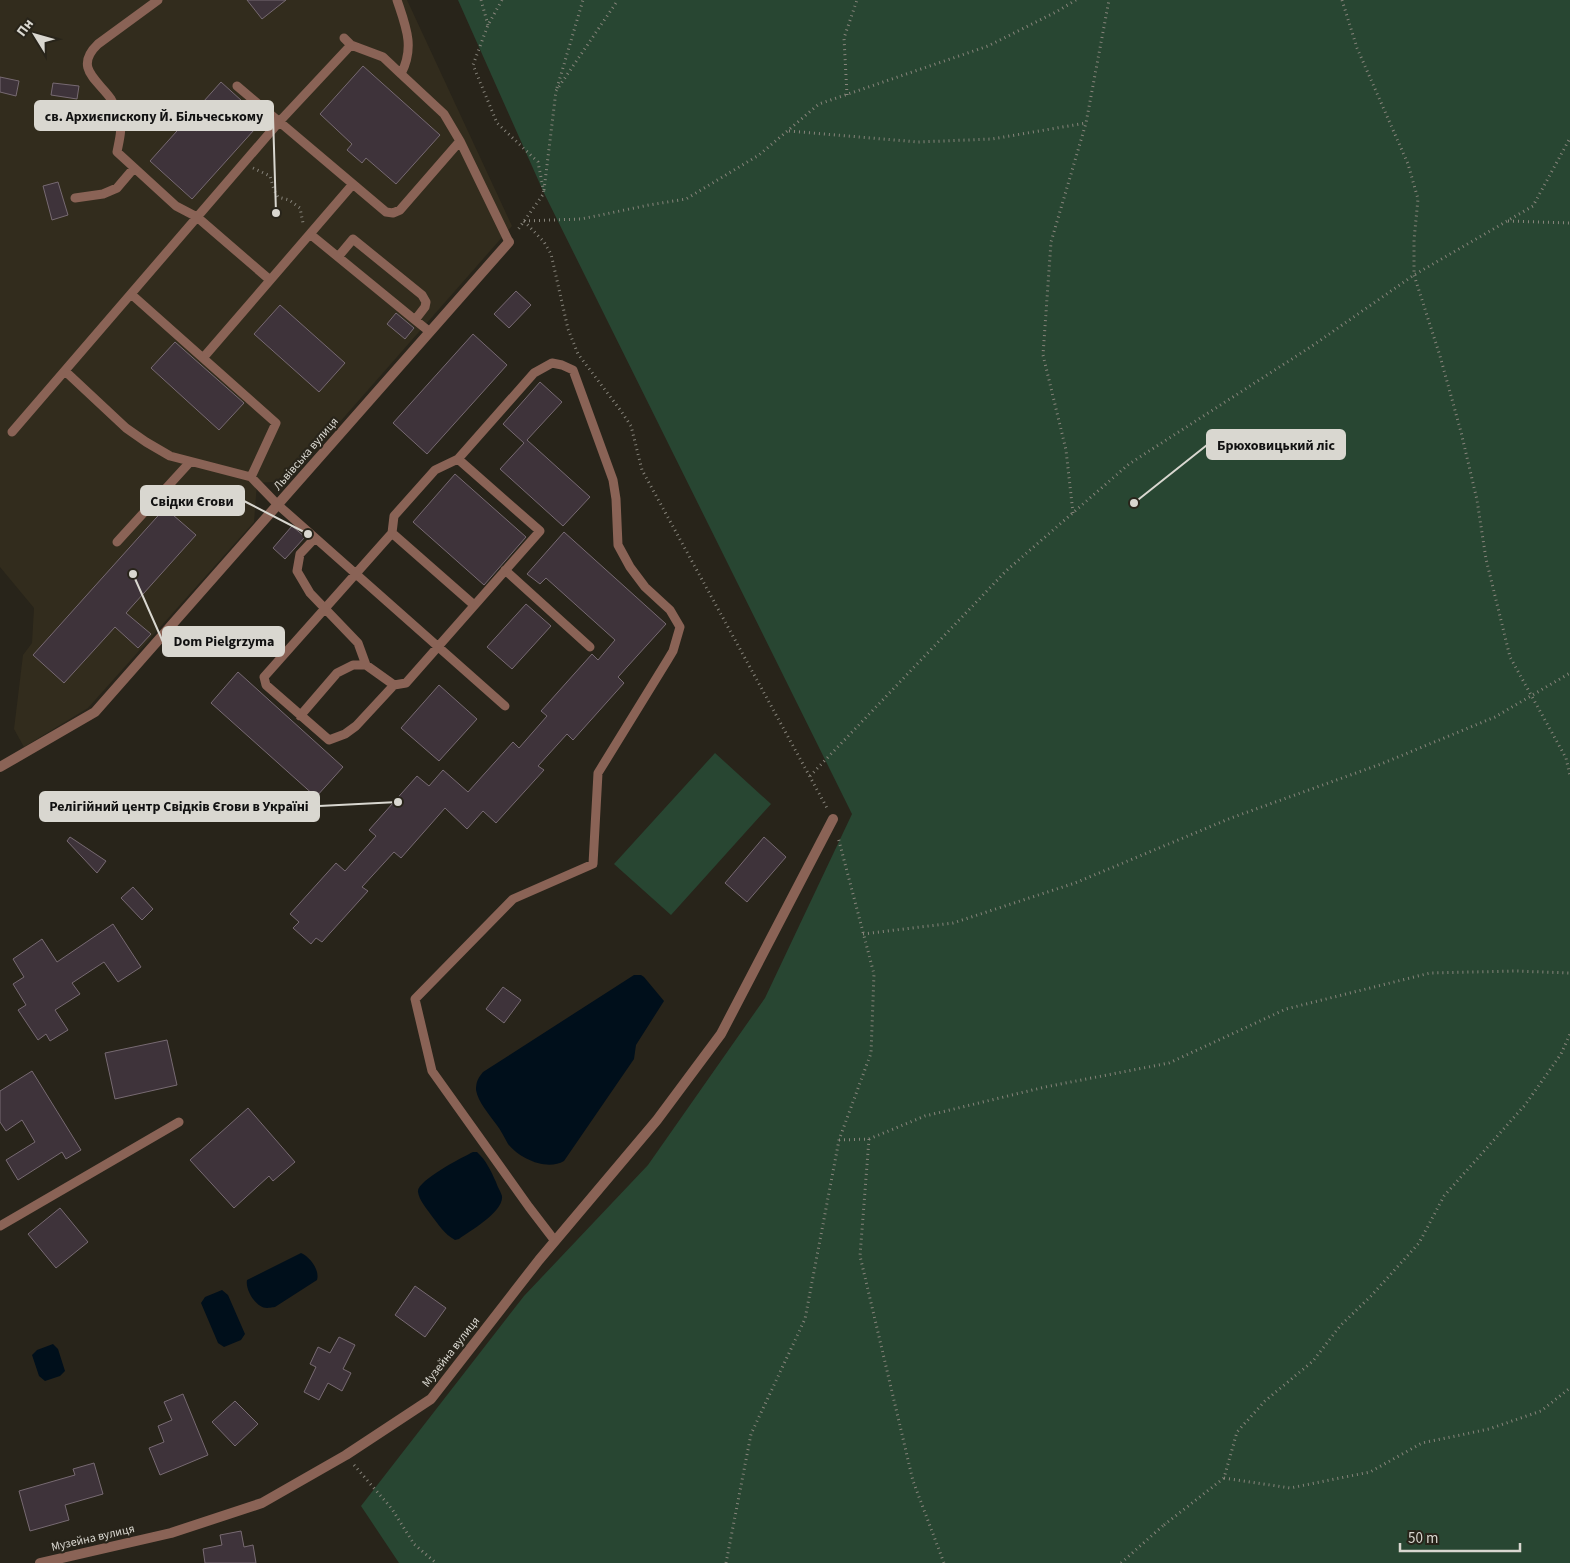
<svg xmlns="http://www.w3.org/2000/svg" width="1570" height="1563" font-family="'Source Sans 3',sans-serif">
	<rect width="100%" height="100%" fill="#28241a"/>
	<path fill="#322c1d" d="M0,0H407L512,226L288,481L257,483L254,522L88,708L24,747L14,729L23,655L32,643L34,608L0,567Z"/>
	<path fill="#284632" d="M458,0H1570V1563H399L361,1506L524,1296L648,1165L765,998L852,814L544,193Z
		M715,753L771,804L671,915L614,864Z"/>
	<path fill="#000f1b" d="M634,975H641L644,977L664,1001L636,1045L634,1059L564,1161C547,1171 520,1159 508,1144C504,1137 501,1130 496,1124C489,1114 478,1102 476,1090C476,1082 478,1078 483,1072Z
		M473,1152H477C486,1160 491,1171 496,1182C497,1186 501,1192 502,1196C504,1212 470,1231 459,1239L455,1240C444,1234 439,1225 431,1215C427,1209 419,1200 418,1192C416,1181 463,1157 473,1152Z
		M301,1253C310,1257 320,1270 317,1280L275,1307C275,1307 268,1308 267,1308C256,1308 245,1290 247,1280Z
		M222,1290L228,1295L245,1334L241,1340L224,1347L218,1343L201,1303L205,1297Z
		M53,1344L58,1349L65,1371L60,1376L45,1381L39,1376L32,1355L37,1350Z"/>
	<path fill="#3e333a" stroke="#776a72" d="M247,0H286L262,19Z
		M363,66L440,135L396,184L366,158L362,163L347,150L352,144L320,114Z
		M0,77L19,81L16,96L0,92Z
		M221,82L263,120L192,199L150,161Z
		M53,83L79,86L77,99L51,95Z
		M58,182L68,215L52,220L43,186Z
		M516,291L531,305L509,328L494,314Z
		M280,305L345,363L319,392L254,334Z
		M396,313L414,328L405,339L387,324Z
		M473,334L507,365L427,454L393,423Z
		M175,342L244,403L219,430L151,368Z
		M540,382L562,402L527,440L590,497L563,526L500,469L524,443L503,424Z
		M455,474L526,537L484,585L413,522Z
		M165,508L196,535L126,613L151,634L138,648L115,627L64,683L33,655Z
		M292,526L305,537L285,559L273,548Z
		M564,532L666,624L618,677L624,683L573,740L567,734L538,766L544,770L496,823L483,811L467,829L445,808L401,858L394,852L362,887L368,891L322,942L316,938L311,944L293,928L299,922L290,914L336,863L345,871L376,836L369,830L417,776L429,786L443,770L468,792L513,742L519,748L547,716L541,711L592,654L598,660L615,640L546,578L540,584L527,574Z
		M526,604L551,626L512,669L487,647Z
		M238,672L343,767L316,797L211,703Z
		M439,685L477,719L439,761L401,728Z
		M70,837L106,861L97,873L67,841Z
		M764,837L786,857L747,902L725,883Z
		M133,887L153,909L142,920L121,898Z
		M113,924L141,967L118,982L104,962L72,983L80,994L55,1010L68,1030L50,1041L46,1034L38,1040L18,1010L26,1005L13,984L24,977L13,959L42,939L57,962Z
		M503,987L521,1000L504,1023L486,1009Z
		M167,1040L177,1085L115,1099L105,1053Z
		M32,1071L81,1150L66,1159L62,1152L18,1180L6,1160L35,1142L22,1120L6,1131L0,1122V1091Z
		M248,1108L295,1162L273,1181L269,1176L234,1208L190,1160Z
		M60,1208L88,1242L56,1268L28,1234Z
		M415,1286L446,1308L425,1337L395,1315Z
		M339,1337L355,1345L343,1369L351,1373L342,1391L328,1383L319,1400L304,1392L316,1367L310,1364L318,1347L330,1353Z
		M183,1394L208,1455L160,1475L149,1448L164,1442L158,1426L172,1420L164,1402Z
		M235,1401L258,1424L235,1446L212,1422Z
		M94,1463L103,1494L65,1505L69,1520L30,1531L19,1491L75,1475L73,1469Z
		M241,1531L244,1547L253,1545L256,1563H205L203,1549L222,1545L220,1535Z"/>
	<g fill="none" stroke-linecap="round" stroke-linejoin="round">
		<path stroke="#87847b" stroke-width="3" stroke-dasharray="1 4" stroke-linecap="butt" d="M481,0L488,25
			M502,0L488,25L473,65L497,123L538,162L544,193L517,231
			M1342,0L1357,48L1408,164L1418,199L1414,240V275L1440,356L1461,432L1477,500L1486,559L1510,657L1566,758L1570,776
			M557,88L583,0
			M847,95L844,38L857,0
			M789,131L918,142L992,139L1086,123
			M253,168L270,176L274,190L278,197L289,200L300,208L303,223
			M544,190L556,91L618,0
			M524,221L544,242L551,254L568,329L578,354L621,411L631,426L642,470L827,808
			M524,221L581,219L649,205L686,199L759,155L819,104L988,46L1056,12L1076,0
			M1508,221L1570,223
			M1073,513L1066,450L1043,355L1051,242L1086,123L1109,0
			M810,776L1006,571L1129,464L1312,346L1414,275L1533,206L1570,138
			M863,934L953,923L1075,883L1231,818L1381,764L1495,717L1570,673
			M869,1139L860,1256L913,1481L944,1563
			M839,1140L869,1139L925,1116L1045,1087L1169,1063L1286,1009L1430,973L1515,971L1570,973
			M354,1465L392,1509L414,1544L436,1563
			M1224,1478L1290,1488L1370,1472L1422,1443L1489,1429L1541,1411L1570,1388
			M1164,1525L1224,1478L1237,1432L1265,1401L1313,1361L1340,1326L1371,1296L1419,1243L1444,1196L1525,1105L1561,1054L1570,1034
			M726,1563L751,1434L805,1319L839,1140L871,1053L874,974L838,837
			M1121,1563L1166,1523"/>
		<path stroke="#8a6356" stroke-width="9" d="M158,0L98,44C73,68 98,80 111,99C114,104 117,111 119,117C123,128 119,141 117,152L176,206L197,217L270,280
			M397,0C406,27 415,47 401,74L444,114L460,141L509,242
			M344,38L351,45L383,57L401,74
			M237,86L386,212L393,213L400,210L460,141
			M75,198L103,194L117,188L134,168
			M310,234L415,320L425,307L426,302L422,295L353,239L338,257
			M131,294L276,423L251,477
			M415,320L430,332
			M203,358L353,184
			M65,371L126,428L146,442L170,456L251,477L278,505L505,706
			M12,432L279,122L351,45
			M392,533L474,605
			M315,538L300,554L297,571L310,593L358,643L366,665L394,685L406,683L540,531L458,459
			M117,542L190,462
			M505,570L590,647
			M394,685L356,726L345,734L329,740L266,685L264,677L392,533L394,516L435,470L458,459L534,373L552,363L562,365L573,370L613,480L616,499L618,545L630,567L645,587L670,610L680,627L673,651L667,661L598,773L593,864L513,899L415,999L432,1071L529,1207L555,1241
			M300,716L337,673L353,665H366
			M0,1226L179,1122"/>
		<path stroke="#8a6356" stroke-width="10" d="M0,767L95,712L509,242
			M40,1563L171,1533L262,1503L346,1455L431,1399L539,1260L657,1120L721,1034L833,819"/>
	</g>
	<g text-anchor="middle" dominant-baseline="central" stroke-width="4.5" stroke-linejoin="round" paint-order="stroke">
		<g font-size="12" fill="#d9d7d0" stroke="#28241a">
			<text transform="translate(306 454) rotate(-49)">Львівська вулиця</text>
			<text transform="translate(451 1352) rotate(-52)">Музейна вулиця</text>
			<text transform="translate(93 1538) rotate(-13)">Музейна вулиця</text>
		</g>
	</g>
	<path fill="none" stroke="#d9d7d0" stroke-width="2" d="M276 213L273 116M1134 503L1207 445M308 534L244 501M133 574L163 642M398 802L319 806"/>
	<g fill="#d9d7d0" stroke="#28241a" stroke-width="2">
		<circle cx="276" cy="213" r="5"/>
		<circle cx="1134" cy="503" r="5"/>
		<circle cx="308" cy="534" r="5"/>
		<circle cx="133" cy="574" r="5"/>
		<circle cx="398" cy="802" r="5"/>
	</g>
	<g fill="#d9d7d0" stroke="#d9d7d0" stroke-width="2">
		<rect x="35" y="101" width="238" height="29" rx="5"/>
		<rect x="1207" y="430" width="138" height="29" rx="5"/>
		<rect x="141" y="486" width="103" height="29" rx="5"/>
		<rect x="163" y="627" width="121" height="29" rx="5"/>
		<rect x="40" y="792" width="279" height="29" rx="5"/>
	</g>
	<g font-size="14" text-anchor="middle" font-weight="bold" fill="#111">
		<text x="154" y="121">св. Архиєпископу Й. Більчеському</text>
		<text x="1276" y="450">Брюховицький ліс</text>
		<text x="192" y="506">Свідки Єгови</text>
		<text x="224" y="646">Dom Pielgrzyma</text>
		<text x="179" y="811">Релігійний центр Свідків Єгови в Україні</text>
	</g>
	<g transform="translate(35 35) rotate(307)" stroke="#28241a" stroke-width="4" paint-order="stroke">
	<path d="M0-4L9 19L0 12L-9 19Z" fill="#d9d7d0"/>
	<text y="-8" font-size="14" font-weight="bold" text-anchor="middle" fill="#d9d7d0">Пн</text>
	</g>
	<path d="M1400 1543v8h120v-8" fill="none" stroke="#d9d7d0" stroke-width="2.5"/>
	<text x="1408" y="1543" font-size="15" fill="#d9d7d0" stroke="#28241a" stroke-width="4" paint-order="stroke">50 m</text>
</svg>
